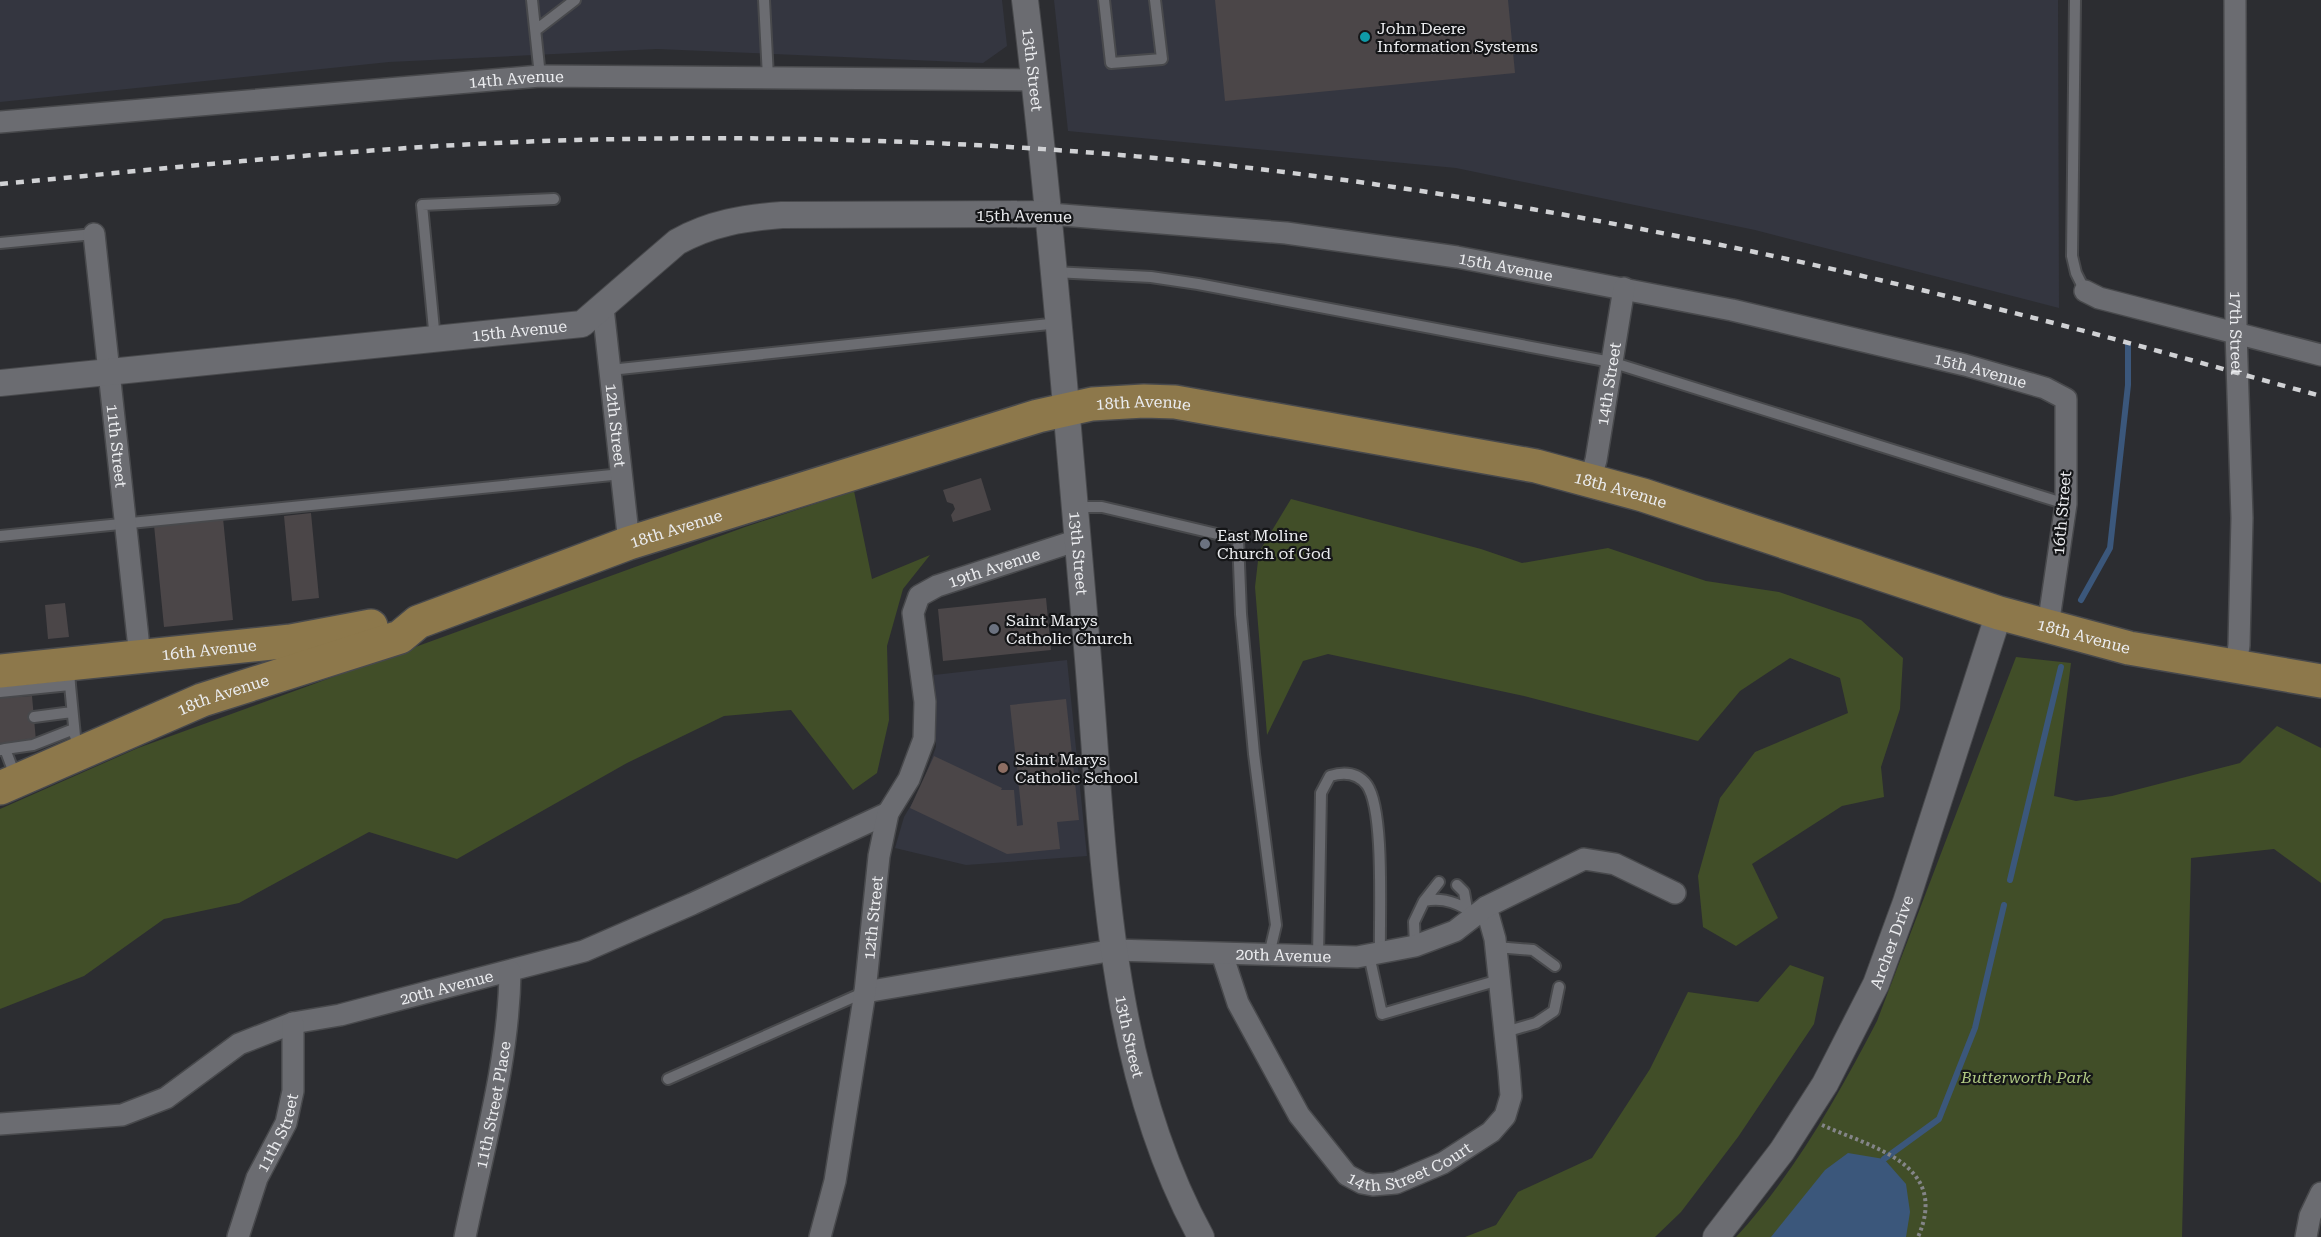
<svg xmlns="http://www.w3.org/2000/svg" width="2321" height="1237" font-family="'Roboto Serif',serif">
	<rect width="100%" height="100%" fill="#2c2d31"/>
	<path fill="#343640" d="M0,0H1002L1007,46L983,63L657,49L389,62L0,102Z
		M1054,0H2058L2059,308L1755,230L1456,168L1068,131Z
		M1067,660L1087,856L966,865L895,848L904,817L920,790L936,747L934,675Z"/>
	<path fill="#414e28" d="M854,491L872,579L930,555L903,589L887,646L889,720L877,773L853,790L791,710L724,716L627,763L457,859L369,832L239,903L164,919L84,976L0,1009V809L138,748L745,527Z
		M1291,499L1481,549L1522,563L1608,548L1706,581L1779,592L1861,620L1903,658L1900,709L1881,767L1884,797L1842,806L1752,864L1778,918L1736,946L1703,927L1698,876L1720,798L1755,752L1848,713L1840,678L1790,658L1740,691L1698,741L1524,696L1328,654L1303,661L1267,735L1255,587L1259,552Z
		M2016,657L2071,663L2054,796L2076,801L2112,796L2240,763L2277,726L2321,748V883L2274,849L2191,858L2182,1237H1736C1794,1174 1838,1096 1877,1021Z
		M1790,965L1824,977L1814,1024L1738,1137L1681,1212L1655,1237H1465L1496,1225L1518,1192L1592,1158L1650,1069L1688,992L1758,1002Z"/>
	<path fill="#3b577b" d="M1848,1153L1884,1159L1906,1184L1910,1212L1906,1237H1771L1825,1170Z"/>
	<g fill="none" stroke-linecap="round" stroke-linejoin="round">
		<path stroke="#3b577b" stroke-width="6" d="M2081,600L2110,548L2128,385V344
			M2010,880L2061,667
			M1884,1159L1939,1119L1975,1028L2004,905"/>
	</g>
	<path fill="#4b4648" d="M1215,0H1508L1515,73L1225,101Z
		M981,478L991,510L953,522L951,515L955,509L953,504L947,502L943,490Z
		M311,513L319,598L292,601L284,516Z
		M223,518L233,620L164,627L154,525Z
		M1046,598L1051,650L943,661L938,609Z
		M65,603L69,637L48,639L45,605Z
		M32,696L36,741L0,744V698Z
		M1066,699L1079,820L1057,822L1060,849L1007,854L910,808L934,756L1002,788L1001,790H1014L1017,826L1023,825L1010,705Z"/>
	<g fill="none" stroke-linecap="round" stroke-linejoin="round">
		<g stroke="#48494c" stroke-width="14">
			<path id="service" d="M532,0L540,76
				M764,0L768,77
				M1104,0L1111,63L1162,59L1155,0
				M2075,0L2072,256L2076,273L2085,291
				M536,30L575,0
				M0,243L94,234
				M1054,272L1151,277L1198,284L1611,362L2066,504
				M435,340L422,205L554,199
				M610,370L1059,323
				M1076,507H1102L1238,539L1241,614L1254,754L1276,925L1269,955
				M0,536L622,474
				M70,685L75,736
				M0,692L70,685L69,666
				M34,717L72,712
				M5,749L33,745L74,729
				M0,750L5,749L16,778
				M1457,885L1464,892L1467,909
				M1424,901L1439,882
				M1415,946L1414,922L1424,901C1444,897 1460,903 1476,916
				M1496,947L1533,950L1555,966
				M1369,955L1382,1014L1499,980
				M1318,956L1321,793L1330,776C1343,772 1357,772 1367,785C1385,811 1379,918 1380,954
				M1505,1032L1536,1023L1554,1011L1559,987
				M668,1079L865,992"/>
		</g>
		<g stroke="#48494c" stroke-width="24">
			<g id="minor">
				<path id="s1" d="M2235,0L2236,332L2242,518L2239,645L2236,666"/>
				<path id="s2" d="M0,122L540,76L1034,80"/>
				<path id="s3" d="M1050,214L1286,233L1457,257L1732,310L1965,365L2045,388L2066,399V504L2048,626"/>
				<path id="s4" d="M94,234L140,657"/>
				<path d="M2085,291L2099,298L2321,355"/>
				<path id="s5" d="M603,308L629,543"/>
				<path id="s6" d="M1590,480L1596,460L1624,288"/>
				<path id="s7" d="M1222,954L1238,1003L1299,1115L1347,1175L1362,1183L1373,1185L1396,1183L1443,1163L1491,1132L1505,1116L1511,1096L1509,1071L1495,939L1486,907"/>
				<path id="s8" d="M865,992L1114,950L1357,957L1415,946L1455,931L1486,907L1584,859L1615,864L1675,893"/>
				<path id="s9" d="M0,1124L122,1115L166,1098L239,1044L293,1023L340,1015L584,951L692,904L888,813"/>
				<path id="s10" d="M238,1237L257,1178L286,1123L293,1091V1023"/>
				<path id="s11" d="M465,1237C483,1149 509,1061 510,971"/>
				<path id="s12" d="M820,1237L835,1181L865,992L879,856L888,813L909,779L924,739L925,702L913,613L919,596L937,586L1078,540"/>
				<path d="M2306,1237L2310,1216L2321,1193"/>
			</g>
		</g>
		<g stroke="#48494c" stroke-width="28">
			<g id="tertiary">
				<path id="s13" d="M1025,0C1051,215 1068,431 1087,647C1104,844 1104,1060 1201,1237"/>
				<path id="s14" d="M0,383L582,324L677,242C711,223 744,218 782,215L1050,214"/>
				<path id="s15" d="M1716,1237L1782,1151L1825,1084L1876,984L1906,902L1999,613"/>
			</g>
		</g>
		<g stroke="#48494c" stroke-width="36">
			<g id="primary">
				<path id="s16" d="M0,671L291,641L371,626"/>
				<path id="s17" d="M0,788L202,700L400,637L418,622L629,543L1038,416L1092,404L1144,401L1175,402L1536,466L1643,495L1999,613L2129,648L2321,681"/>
			</g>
		</g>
		<path stroke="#848588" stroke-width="4" stroke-dasharray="3 3" stroke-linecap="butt" d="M1822,1125C1873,1148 1950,1164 1918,1237"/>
		<use href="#service" stroke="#6b6c71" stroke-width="10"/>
		<use href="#minor" stroke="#6b6c71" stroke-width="21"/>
		<use href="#tertiary" stroke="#6b6c71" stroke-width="26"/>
		<use href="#primary" stroke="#8d784b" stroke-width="33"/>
		<path stroke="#d0d1d4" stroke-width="4.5" stroke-dasharray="8 8" stroke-linecap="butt" d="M0,184C192,166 384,145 577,140C812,134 1050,143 1284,172C1522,202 1758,248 1990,307C2101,334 2211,366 2321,396"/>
	</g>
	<circle fill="#0f9aa8" stroke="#151618" stroke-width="2" cx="1365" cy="37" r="6"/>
	<g fill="#6b7280" stroke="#151618" stroke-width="2">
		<circle cx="1205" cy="544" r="6"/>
		<circle cx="994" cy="629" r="6"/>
	</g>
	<circle fill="#8d6e63" stroke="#151618" stroke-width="2" cx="1003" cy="768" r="6"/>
	<g text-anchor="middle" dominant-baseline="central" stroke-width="4.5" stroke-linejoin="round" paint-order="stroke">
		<g font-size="16" fill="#ebecef" stroke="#151618" text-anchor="start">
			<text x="1377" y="28">John Deere<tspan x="1377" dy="18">Information Systems</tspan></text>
			<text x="1217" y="535">East Moline<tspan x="1217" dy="18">Church of God</tspan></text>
			<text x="1006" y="620">Saint Marys<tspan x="1006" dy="18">Catholic Church</tspan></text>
			<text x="1015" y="759">Saint Marys<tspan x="1015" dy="18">Catholic School</tspan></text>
		</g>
		<g font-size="16" fill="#ebecef" stroke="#151618">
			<text stroke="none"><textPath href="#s13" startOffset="70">13th Street</textPath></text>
			<text stroke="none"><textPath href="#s2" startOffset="518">14th Avenue</textPath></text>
			<text transform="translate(1024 216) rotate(1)">15th Avenue</text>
			<text stroke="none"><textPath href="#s3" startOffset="459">15th Avenue</textPath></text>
			<text stroke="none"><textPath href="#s14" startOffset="522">15th Avenue</textPath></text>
			<text stroke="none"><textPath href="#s1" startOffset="333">17th Street</textPath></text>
			<text stroke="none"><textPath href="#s3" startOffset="945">15th Avenue</textPath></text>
			<text stroke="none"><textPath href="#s6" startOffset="98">14th Street</textPath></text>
			<text stroke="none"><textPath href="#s17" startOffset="1212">18th Avenue</textPath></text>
			<text stroke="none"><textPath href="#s5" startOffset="118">12th Street</textPath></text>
			<text stroke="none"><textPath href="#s4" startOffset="213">11th Street</textPath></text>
			<text stroke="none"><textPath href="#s17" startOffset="1698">18th Avenue</textPath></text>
			<text transform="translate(2062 513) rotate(-85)">16th Street</text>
			<text stroke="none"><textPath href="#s17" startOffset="726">18th Avenue</textPath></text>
			<text stroke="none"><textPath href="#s13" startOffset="556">13th Street</textPath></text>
			<text stroke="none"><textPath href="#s12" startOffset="738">19th Avenue</textPath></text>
			<text stroke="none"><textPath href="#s17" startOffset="2184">18th Avenue</textPath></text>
			<text stroke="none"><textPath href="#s16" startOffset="210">16th Avenue</textPath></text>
			<text stroke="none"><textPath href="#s17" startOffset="242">18th Avenue</textPath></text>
			<text stroke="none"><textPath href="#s12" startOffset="324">12th Street</textPath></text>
			<text stroke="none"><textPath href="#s15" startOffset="345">Archer Drive</textPath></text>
			<text stroke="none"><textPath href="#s8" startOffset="422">20th Avenue</textPath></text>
			<text stroke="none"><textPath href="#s9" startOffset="476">20th Avenue</textPath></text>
			<text stroke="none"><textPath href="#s13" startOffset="1042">13th Street</textPath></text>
			<text stroke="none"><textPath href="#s11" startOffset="135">11th Street Place</textPath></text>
			<text stroke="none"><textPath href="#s10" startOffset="112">11th Street</textPath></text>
			<text stroke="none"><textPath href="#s7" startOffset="324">14th Street Court</textPath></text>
		</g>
		<g font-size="16" font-style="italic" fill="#b0c983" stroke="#151618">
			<text x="2026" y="1077">Butterworth Park</text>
		</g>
	</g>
</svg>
